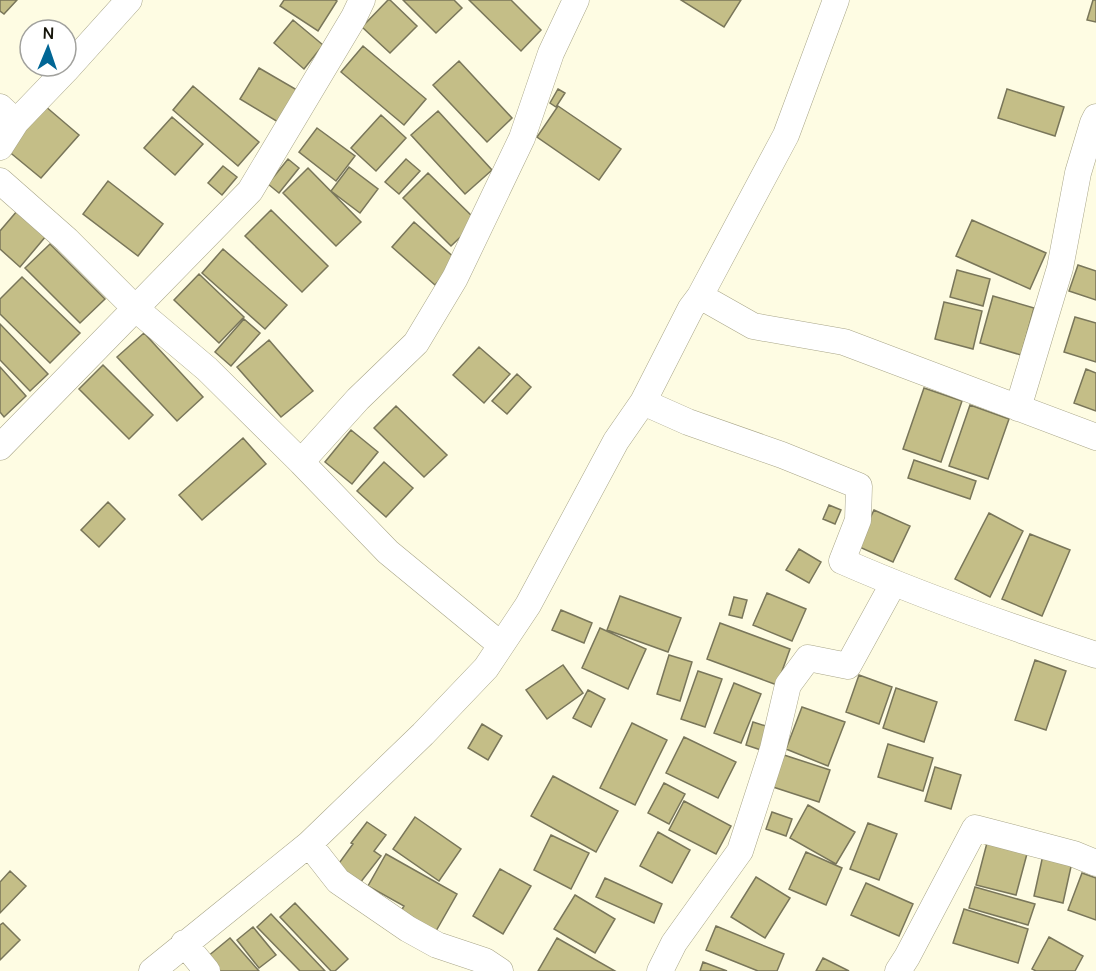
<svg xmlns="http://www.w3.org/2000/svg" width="1096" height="971" font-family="Manrope,sans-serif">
	<rect width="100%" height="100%" fill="#fefce3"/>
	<path fill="#c4be87" stroke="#79765a" stroke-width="1.5" d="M0,0H17L4,14L0,11Z
		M284,0H335L337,1L318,31L280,6Z
		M388,0H390L417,26L390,53L362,27Z
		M403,0H454L462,8L436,33Z
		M469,0H511L541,30L521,51Z
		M681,0H741L724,27Z
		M1093,0H1096V22L1087,20Z
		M293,20L323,45L304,69L274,43Z
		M363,46L426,99L404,125L341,72Z
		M459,61L512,118L487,142L433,85Z
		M259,68L297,90L278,122L240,99Z
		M193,86L259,142L238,166L173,110Z
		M558,89L565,93L556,107L550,103Z
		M1007,89L1064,107L1055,136L998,118Z
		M45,106L79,135L41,178L7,150Z
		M558,106L621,149L599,180L537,137Z
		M438,111L492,170L465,194L411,135Z
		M381,115L406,138L376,171L351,148Z
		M172,117L203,144L175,175L144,148Z
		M317,128L355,156L336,181L299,152Z
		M288,159L299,168L279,193L268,184Z
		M406,159L420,171L399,194L385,182Z
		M223,166L237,177L222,195L208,183Z
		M349,167L378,189L360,213L331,191Z
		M308,168L361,222L336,246L283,193Z
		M428,173L477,221L451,246L403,198Z
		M108,181L163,224L138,256L83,214Z
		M271,210L328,266L302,292L245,236Z
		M17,211L46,236L20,267L0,249V231Z
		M972,220L1046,253L1030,289L956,256Z
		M414,222L457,260L435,285L392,247Z
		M50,244L105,299L80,323L25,268Z
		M223,249L287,305L265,329L202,273Z
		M1078,265L1096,271V300L1069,291Z
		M957,270L990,279L983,306L950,297Z
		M199,274L244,317L219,343L174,300Z
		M22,277L80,333L50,363L0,314V299Z
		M993,296L1034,308L1021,355L980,343Z
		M944,302L982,311L973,349L935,339Z
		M1075,317L1096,323V362L1064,352Z
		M244,319L260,333L231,366L215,352Z
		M0,324L48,374L30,391L0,360Z
		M144,333L203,397L177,421L117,357Z
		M269,340L313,391L281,417L237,367Z
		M479,347L510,374L484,403L453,375Z
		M103,365L153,415L129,439L79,389Z
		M0,367L26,396L4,417L0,412Z
		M1086,369L1096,373V411L1074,403Z
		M517,374L531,387L507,414L492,401Z
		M924,388L962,401L941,462L903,449Z
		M970,405L1009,419L988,479L949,466Z
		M396,406L447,455L424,477L374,428Z
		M351,430L378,452L352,484L325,462Z
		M243,438L266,464L202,520L179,495Z
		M914,460L976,481L970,499L908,478Z
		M384,462L413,488L386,517L357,491Z
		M108,502L125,519L99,547L81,530Z
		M829,505L841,510L835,524L823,519Z
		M874,510L910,526L893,562L857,546Z
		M989,513L1023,531L990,597L955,579Z
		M1030,534L1070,550L1042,616L1002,599Z
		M799,549L821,562L809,583L786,570Z
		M767,593L806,609L792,641L753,625Z
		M620,596L681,618L668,652L607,630Z
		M734,597L747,600L742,618L729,615Z
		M561,610L592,623L584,643L552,630Z
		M720,623L790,649L777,685L707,659Z
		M600,628L646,649L628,689L582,668Z
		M669,655L692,662L680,701L657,694Z
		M1035,660L1066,671L1046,730L1015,720Z
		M563,665L583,693L547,719L526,690Z
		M698,671L722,679L705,727L681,719Z
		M859,675L892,687L879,724L846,712Z
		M734,683L761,694L741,743L714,733Z
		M896,688L937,702L924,742L883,728Z
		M588,690L605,699L591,727L573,718Z
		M802,707L845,722L828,766L786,749Z
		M753,722L769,727L761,750L746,745Z
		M632,723L667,740L635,805L600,788Z
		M482,724L502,736L488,760L468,748Z
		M684,737L736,762L718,798L666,773Z
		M888,744L933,758L923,791L878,777Z
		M784,755L830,770L819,802L773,787Z
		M935,767L961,775L951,809L925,801Z
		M553,776L618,811L596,852L531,816Z
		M664,783L685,794L669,824L648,813Z
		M684,801L731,826L716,854L669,830Z
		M808,805L855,832L836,864L790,838Z
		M772,812L792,819L786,836L766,829Z
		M415,817L461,849L439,881L393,849Z
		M367,822L386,835L374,851L381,856L360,883L337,866L353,844L351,843Z
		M868,823L897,834L879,880L850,869Z
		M658,832L690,850L672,883L640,866Z
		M551,835L589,853L571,889L534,870Z
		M988,839L1028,850L1016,895L976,885Z
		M806,852L842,868L826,905L789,889Z
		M386,854L457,894L436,931L401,911L404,906L368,886Z
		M1043,855L1072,862L1063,903L1034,896Z
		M500,869L531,886L503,934L473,916Z
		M10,871L26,886L0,913V882Z
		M1082,873L1096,878V920L1068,910Z
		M756,877L790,898L765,938L731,917Z
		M605,878L662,904L654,923L596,897Z
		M866,883L913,904L899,936L851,915Z
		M975,887L1035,904L1028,925L969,908Z
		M575,895L615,919L595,953L554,929Z
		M295,903L348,959L335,971H331L280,917Z
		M964,909L1028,929L1018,963L953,943Z
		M271,914L325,971H300L257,927Z
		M3,923L20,940L0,960V925Z
		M716,926L784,954L777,971H758L706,950Z
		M253,927L276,955L259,968L237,940Z
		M1049,937L1083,956L1075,971H1036L1032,969Z
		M230,938L259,971H219L207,957Z
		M557,938L615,971H538Z
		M823,958L849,971H816Z
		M703,962L727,971H700Z"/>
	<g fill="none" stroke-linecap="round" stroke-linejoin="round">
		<g stroke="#a8a588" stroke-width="27">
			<path id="minor" d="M0,107L16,122
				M0,147L16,122L66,70L129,0
				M0,181L67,240L136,309L207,369L301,462L388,552L501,645
				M700,296L753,326L844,342L1096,437
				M643,402L688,422L782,455L859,486L858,520L842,561C924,597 1010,627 1096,655
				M1018,408L1060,268L1078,173L1093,123L1096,117
				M0,447L250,191L354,17L362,0
				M301,462L358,399L416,343L455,278L522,138L551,53L576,0
				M309,844L338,881L408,929L437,945L485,961L500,971
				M184,943L207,971
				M152,971L309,844L423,734L486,668L528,605L616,441L643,402L691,308L700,296L786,135L836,0
				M660,971L674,943L740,851L773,749L788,685L808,658L848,666L893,584
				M898,971L907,957L975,828L1074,854L1096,863"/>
		</g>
		<use href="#minor" stroke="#fff" stroke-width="26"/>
	</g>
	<g transform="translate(48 48) rotate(2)"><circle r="28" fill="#ffffff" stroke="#a1a19d" stroke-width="1.5"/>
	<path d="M0-4.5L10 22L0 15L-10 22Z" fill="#016695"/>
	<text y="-9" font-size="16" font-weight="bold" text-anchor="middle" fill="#151409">N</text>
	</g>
</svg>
